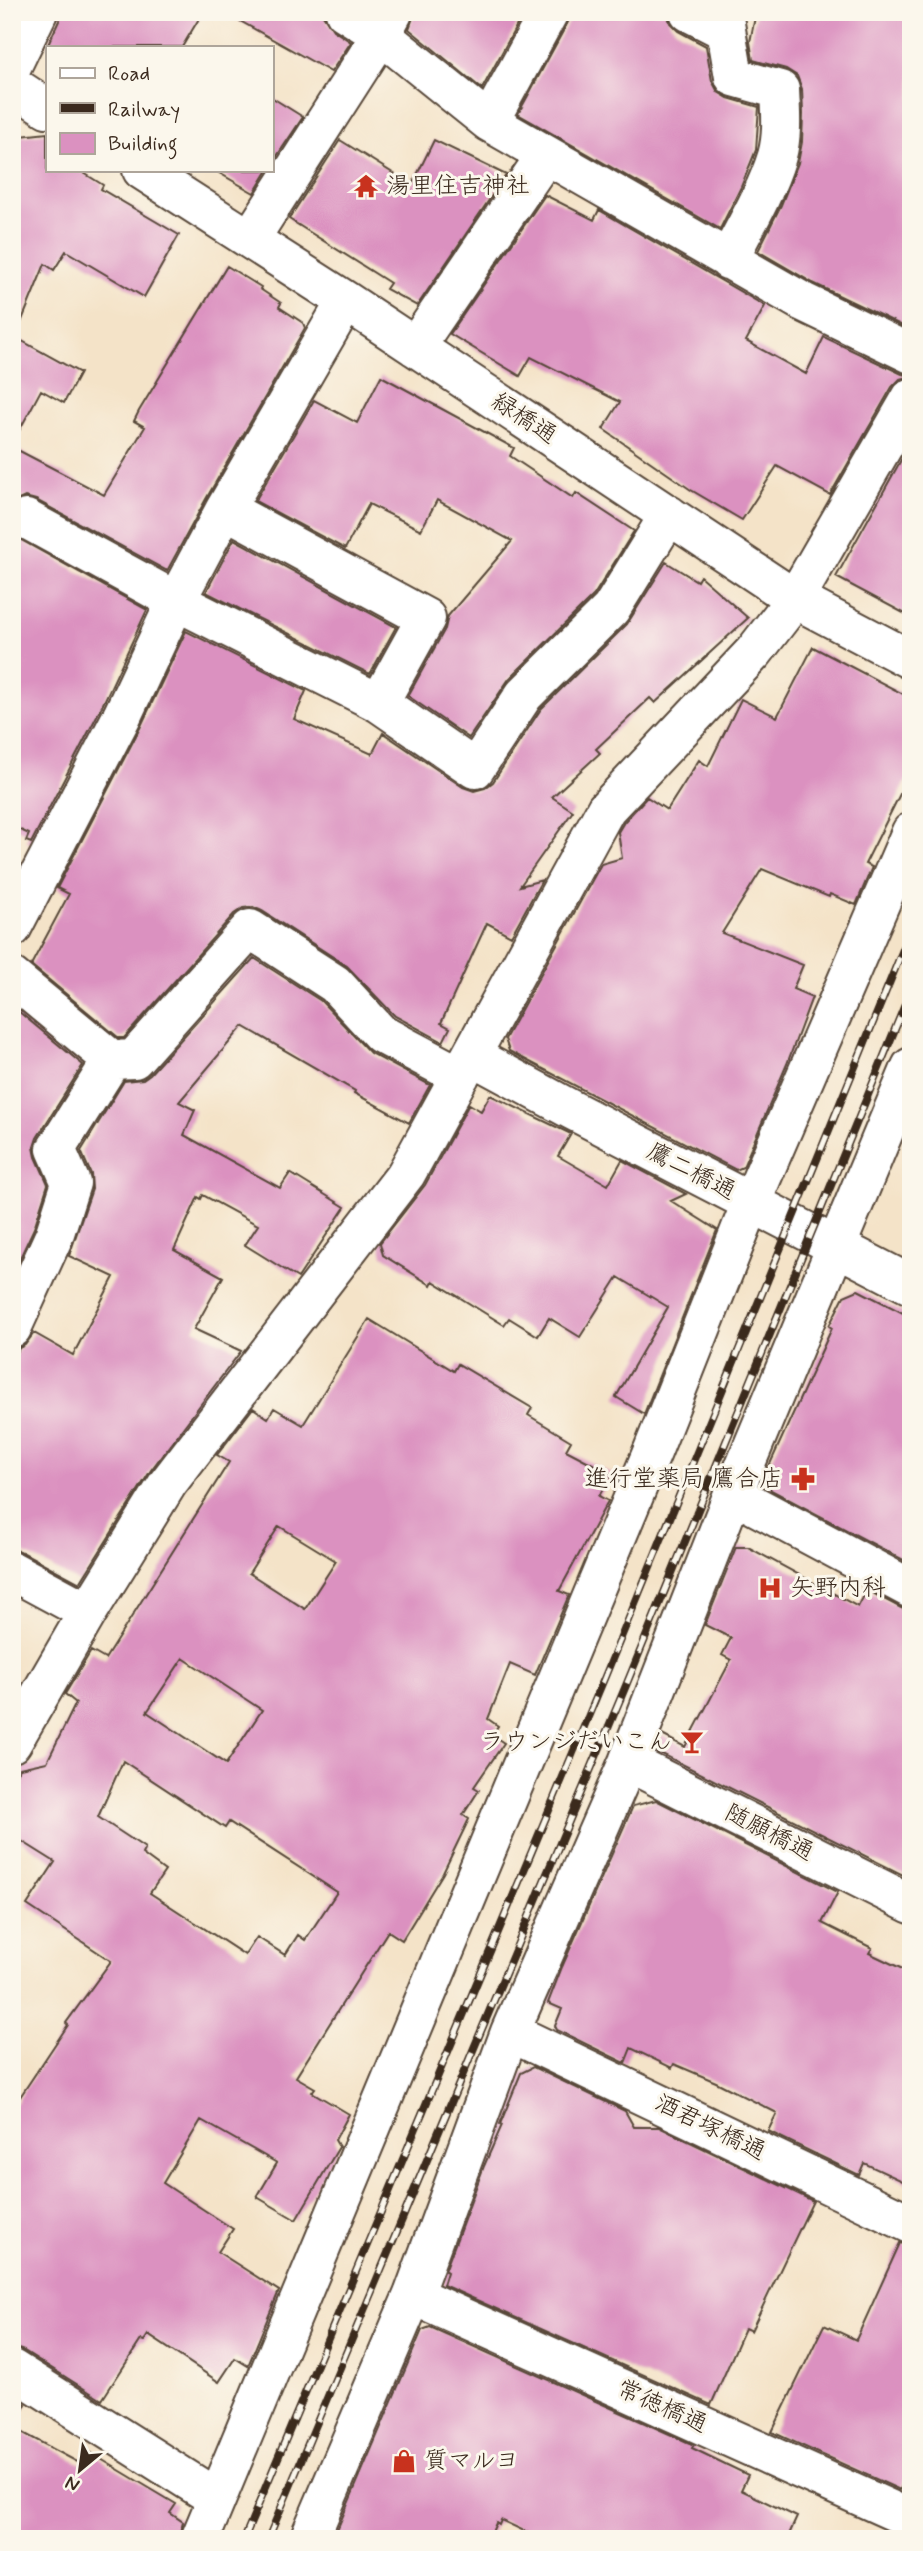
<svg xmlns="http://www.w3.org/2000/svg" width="923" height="2551" font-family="Mynerve,'Klee One',sans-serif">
	<rect width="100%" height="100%" fill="#fbf7ec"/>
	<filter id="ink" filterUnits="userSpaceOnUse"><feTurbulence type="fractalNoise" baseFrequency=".0143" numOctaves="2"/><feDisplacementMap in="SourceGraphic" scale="14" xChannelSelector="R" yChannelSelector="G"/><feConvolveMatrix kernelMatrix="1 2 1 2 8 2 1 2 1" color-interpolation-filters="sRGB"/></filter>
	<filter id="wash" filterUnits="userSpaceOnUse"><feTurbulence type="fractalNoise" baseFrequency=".00686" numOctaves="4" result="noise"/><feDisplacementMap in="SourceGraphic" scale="28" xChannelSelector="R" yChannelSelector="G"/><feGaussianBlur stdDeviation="1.57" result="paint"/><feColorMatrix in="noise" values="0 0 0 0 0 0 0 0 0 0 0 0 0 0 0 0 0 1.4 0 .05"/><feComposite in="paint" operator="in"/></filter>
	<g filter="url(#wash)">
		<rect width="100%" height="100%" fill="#f4e3c8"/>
		<g id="blocks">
			<path fill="#db91c0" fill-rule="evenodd" d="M63,12H203L182,47H47Z
				M224,12H321L333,30L351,42L331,72Z
				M415,12H524L482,89L409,29Z
				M571,12H667L670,23L678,31L706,46L712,81L718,92L728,98L759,107L756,150L741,187L720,229L518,114L568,22Z
				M756,12H911V330L813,283L758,251L781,205L798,163L802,142L803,114L802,89L797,76L786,69L753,60L750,42Z
				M271,97L303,117L271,165Z
				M47,133V170H79L103,185L101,189L179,235L144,297L66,251L54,270L45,264L15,337L80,373L64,403L41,390L12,444V137Z
				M340,140L412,185L434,140L506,175L417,306L386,289L390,283L289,219Z
				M214,170H268L254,193Z
				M545,195L594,220L599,210L765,306L746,341L806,374L824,337L902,374L911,376L900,379L892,387L830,495L777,466L742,520L691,490L603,429L620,402L531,357L520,376L450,334Z
				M227,266L261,287L260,289L281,303L279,307L303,323L305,328L206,499L167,571L36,500L25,497L12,503V447L104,495L145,427L134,421L139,411Z
				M381,376L514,448L510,456L573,498L576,493L634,531L594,595L509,679L469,738L408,696L445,629L448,616L512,541L437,500L421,530L369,504L345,549L255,501L314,400L357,423Z
				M911,442V617L836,577Z
				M12,535L147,610L102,706L31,843L26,841L29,834L12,826Z
				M234,539L396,627L370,674L206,592Z
				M666,562L697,581L700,576L748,618L655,703L650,698L596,749L600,753L552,797L573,811L520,886L542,880L511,936L487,923L441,1023L450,1028L443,1042L395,1016L347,966L262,911L253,907L243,908L234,914L124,1038H119L31,965L69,894L57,888L141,726L186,631L306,691L294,719L372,754L383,733L463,787L474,791L485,788L493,782L541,709L627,624Z
				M813,647L911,698V772L865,864L872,867L856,905L830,894L829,897L762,869L722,933L803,965L793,989L812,997L787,1064L743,1167L736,1170L509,1051L505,1039L601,864L622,858L618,832L624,822L647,797L667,810L699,760L708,766L741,699L777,717Z
				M254,958L321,1001L370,1053L430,1085L409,1123L354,1093L355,1091L243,1026L179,1102L195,1110L184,1135L280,1188L290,1173L345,1207L298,1278L245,1245L258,1225L203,1195L201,1199L198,1197L174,1250L223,1277L194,1329L241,1351L151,1470L80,1583L22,1552L12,1549V1363L19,1348L25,1345L34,1333L73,1355L114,1277L69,1256L92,1189L91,1174L81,1151L124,1081L143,1079L150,1074Z
				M12,1006L83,1065L37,1138L34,1147L36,1157L48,1184L34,1228L12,1275Z
				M490,1095L571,1134L558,1156L608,1185L622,1160L686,1194L671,1201L717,1230L644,1414L616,1397L668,1307L618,1277L580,1337L549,1318L538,1336L509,1318L504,1325L433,1281L431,1285L383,1255L380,1243L425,1185L469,1104L481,1111Z
				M858,1290L911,1317V1564L771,1490L765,1475L832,1328L829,1326L844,1296Z
				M369,1319L454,1371L458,1364L532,1408L528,1415L571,1441L566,1450L612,1474L599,1496L608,1501L559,1591L569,1595L535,1675L510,1664L488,1719L498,1726L492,1735L504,1743L474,1787L479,1790L463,1815L469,1819L443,1873L402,1940L388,1931L296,2077L315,2088L312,2092L349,2114L335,2140L339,2147L296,2220L257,2197L277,2163L201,2120L163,2183L233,2229L218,2252L279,2291L248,2366L235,2358L219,2382L148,2335L144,2341L141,2340L102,2400L24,2351L12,2347V2109L68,2025L66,2023L111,1961L27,1905L55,1862L12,1835V1780L20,1768L47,1762L76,1703L65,1694L91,1651L105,1659L229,1462L217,1455L253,1408L268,1418L274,1408L303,1425ZM279,1526L336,1561L305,1609L249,1573ZM183,1658L262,1710L226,1764L147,1712ZM123,1761L225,1828L229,1822L337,1892L305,1940L298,1935L285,1955L257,1937L245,1955L150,1893L165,1871L142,1854L145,1848L98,1817Z
				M736,1547H748L858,1607L867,1590L901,1608L911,1611V1866L905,1876L656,1751L662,1735L685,1747L731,1660L722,1655L731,1638L705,1625Z
				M656,1800L838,1892L822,1923L872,1948L869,1953L911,1973V2185L864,2163L859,2175L768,2131L777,2113L716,2082L674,2064L672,2068L631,2048L625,2063L557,2030L555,2026L562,2009L548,2003L562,1967L633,1806Z
				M533,2067L625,2111L634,2127H659L813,2201L751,2331L745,2328L711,2405L443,2285L447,2272L445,2271L484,2166L502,2125L500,2124L521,2073Z
				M900,2243L911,2246V2467L900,2490L772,2432L824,2325L856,2340Z
				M430,2327L694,2445L692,2448L748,2475L741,2490L797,2517L787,2539H708L698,2535L696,2539H541L501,2520L499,2525L496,2523L489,2539H333L422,2330Z
				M12,2395L26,2404L14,2428L81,2464L89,2452L176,2504L170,2513L183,2522L179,2539H12Z"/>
		</g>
	</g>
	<g filter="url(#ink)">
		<use href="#blocks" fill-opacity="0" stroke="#574638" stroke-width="2"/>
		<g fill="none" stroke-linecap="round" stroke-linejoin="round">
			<g stroke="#574638" stroke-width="42">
				<path id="minor" d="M345,12L381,35L393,13
					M549,12L489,122L803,302L911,354
					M689,12L726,31
					M723,12L734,77L780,90C781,111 783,135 777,156C766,192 745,227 728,260
					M12,66L38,12
					M12,85L47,108
					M142,170L346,301L795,599L911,660
					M250,239L381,35L489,122
					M415,347L546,155
					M225,509L426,618L379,703
					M26,519L176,601L379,703L475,769L524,695L611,609L669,515
					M12,928L122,716L176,601L225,509L346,301
					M12,977L112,1060L56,1149L71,1183L54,1236L12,1328
					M472,1056L572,1110L911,1285
					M112,1060L134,1059L250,929L335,984L381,1034L460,1076
					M733,1494L911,1589
					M12,1571L88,1612
					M12,1743L88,1612L168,1483L406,1174L606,809L754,652L795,599L911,398
					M628,1762L911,1904
					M510,2032L911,2224
					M413,2295L911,2519
					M12,2369L216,2498
					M200,2539L653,1450L751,1203L911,832
					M309,2539L413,2295L510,2032L628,1762L733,1494L911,1067"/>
			</g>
			<use href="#minor" stroke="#fff" stroke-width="38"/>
			<g stroke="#3b2a1e" stroke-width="8">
				<path id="rail" d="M244,2539L606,1674L911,930
					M268,2539L627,1683L911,990"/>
			</g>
			<use href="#rail" stroke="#fbf7ec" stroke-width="5" stroke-dasharray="16" stroke-linecap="butt"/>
		</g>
	</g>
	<defs>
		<g id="temple-bare" transform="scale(1.89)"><path d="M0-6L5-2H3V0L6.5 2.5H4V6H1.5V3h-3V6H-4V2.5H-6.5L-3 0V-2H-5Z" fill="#c8321e" stroke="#fbf7ec" stroke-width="2.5" paint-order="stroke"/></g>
		<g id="pharmacy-bare" transform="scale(1.89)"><path d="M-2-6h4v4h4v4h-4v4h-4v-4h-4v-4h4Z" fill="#c8321e" stroke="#fbf7ec" stroke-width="2.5" paint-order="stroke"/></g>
		<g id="hospital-bare" transform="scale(1.89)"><path d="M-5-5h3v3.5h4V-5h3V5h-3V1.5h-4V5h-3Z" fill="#c8321e" stroke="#fbf7ec" stroke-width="2.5" paint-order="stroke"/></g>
		<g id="bar-bare" transform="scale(1.89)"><path d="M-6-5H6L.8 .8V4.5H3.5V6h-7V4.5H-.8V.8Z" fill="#c8321e" stroke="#fbf7ec" stroke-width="2.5" paint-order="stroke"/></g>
		<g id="shop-bare" transform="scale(1.89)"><path d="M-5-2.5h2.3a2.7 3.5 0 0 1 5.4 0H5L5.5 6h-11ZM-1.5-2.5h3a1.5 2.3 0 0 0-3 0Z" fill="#c8321e" stroke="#fbf7ec" stroke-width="2.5" paint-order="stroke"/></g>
	</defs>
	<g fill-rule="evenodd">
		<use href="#temple-bare" x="366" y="186"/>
		<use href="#pharmacy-bare" x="803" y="1479"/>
		<use href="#hospital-bare" x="770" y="1588"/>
		<use href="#bar-bare" x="692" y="1742"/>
		<use href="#shop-bare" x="404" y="2461"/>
	</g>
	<g text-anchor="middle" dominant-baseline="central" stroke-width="6" stroke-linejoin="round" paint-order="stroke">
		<g font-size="24" fill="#3b2a1e" stroke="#fbf7ec" text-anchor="start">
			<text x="386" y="186">湯里住吉神社</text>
			<text x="783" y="1479" text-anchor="end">進行堂薬局 鷹合店</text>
			<text x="790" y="1588">矢野内科</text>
			<text x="672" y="1742" text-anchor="end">ラウンジだいこん</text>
			<text x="424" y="2461">質マルヨ</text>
		</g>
		<g font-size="24" fill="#3b2a1e" stroke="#fbf7ec">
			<text transform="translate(524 419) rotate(33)">緑橋通</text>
			<text transform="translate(691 1172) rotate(27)">鷹二橋通</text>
			<text transform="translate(769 1833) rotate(27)">随願橋通</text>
			<text transform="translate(710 2128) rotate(26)">酒君塚橋通</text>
			<text transform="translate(662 2407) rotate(24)">常徳橋通</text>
		</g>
	</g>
	<rect width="923" height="2551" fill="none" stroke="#fbf7ec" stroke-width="42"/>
	<rect x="46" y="46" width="228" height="126" fill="#fbf7ec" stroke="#aea59a" stroke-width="2"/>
	<rect x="60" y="68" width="35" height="10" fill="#ffffff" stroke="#aea59a" stroke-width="2"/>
	<text x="108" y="80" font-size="21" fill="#3b2a1e">Road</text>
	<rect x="60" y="103" width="35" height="10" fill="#3b2a1e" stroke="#aea59a" stroke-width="2"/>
	<text x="108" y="116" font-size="21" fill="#3b2a1e">Railway</text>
	<rect x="60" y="133" width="35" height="21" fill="#db91c0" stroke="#aea59a" stroke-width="2"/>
	<text x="108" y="150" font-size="21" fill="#3b2a1e">Building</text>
	<g transform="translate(80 2470) rotate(209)" stroke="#fbf7ec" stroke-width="5" paint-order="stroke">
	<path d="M0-5L12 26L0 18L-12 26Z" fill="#3b2a1e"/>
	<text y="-10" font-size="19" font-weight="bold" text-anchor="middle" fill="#3b2a1e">N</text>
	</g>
</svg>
